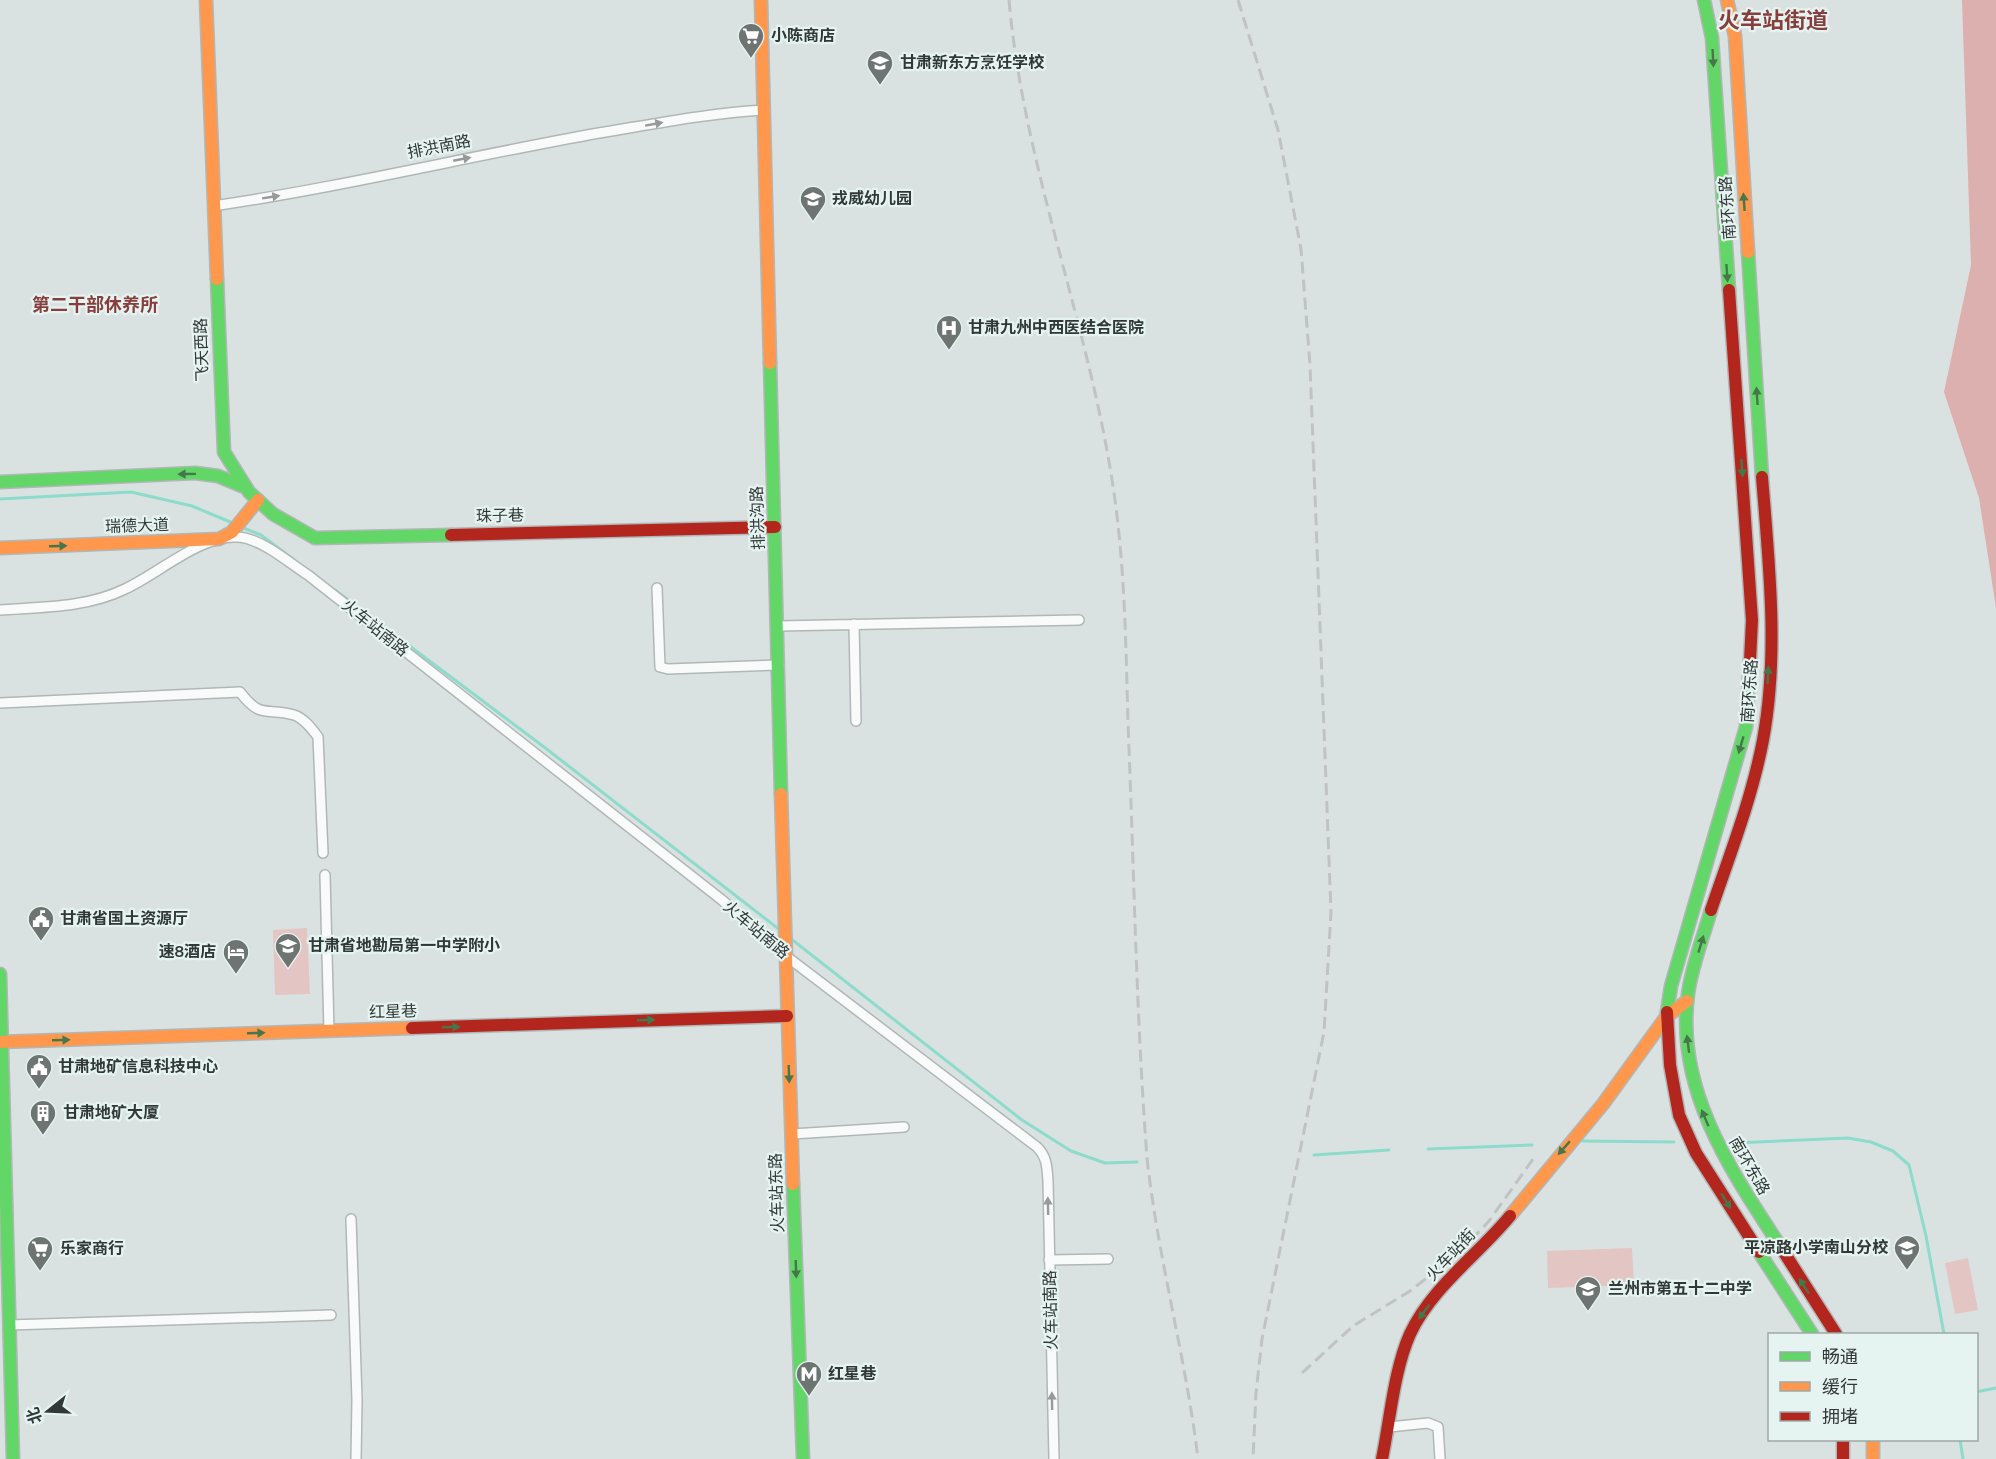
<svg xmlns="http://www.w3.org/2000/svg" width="1996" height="1459" font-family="'Nunito Sans','Noto Sans SC',sans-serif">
	<rect width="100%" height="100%" fill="#dae2e1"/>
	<path fill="#e3c5c3" d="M307,928L310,994L275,995L273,930Z
		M1632,1248L1634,1285L1548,1288L1547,1251Z
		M1968,1258L1978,1310L1955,1314L1945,1263Z"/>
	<path fill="#dcb0ae" d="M1962,0H1996V608L1979,498L1944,392L1971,265Z"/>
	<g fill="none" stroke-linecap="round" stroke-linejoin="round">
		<path stroke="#8ddbcb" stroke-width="3" d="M0,499L131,492L192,506L235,524
			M241,527L261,535L293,559
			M335,590L544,747L780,930
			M790,938L1022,1120L1071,1151L1105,1163L1137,1162
			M1583,1141L1674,1142
			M1734,1143L1848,1138L1871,1142L1893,1151L1909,1165L1926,1236L1944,1334
			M1428,1149L1532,1145
			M1314,1155L1389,1150
			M1976,1392L1996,1388
			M1960,1440L1963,1459"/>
		<g stroke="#b1b7b6" stroke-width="12">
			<path id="street" d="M213,206C342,187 470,156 599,133C654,124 709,113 765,110
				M657,588L660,667L668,669L779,665
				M0,610C42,607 86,608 125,589C158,574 199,536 236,537C260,537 288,562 308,575L722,900L786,956L1037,1147C1047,1157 1047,1167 1048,1181L1054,1459
				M854,624L856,721
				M778,626L1079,620
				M0,703L240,692C261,720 267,707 294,715C304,718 312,729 318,737L323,853
				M325,875L329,1031
				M792,1134L904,1127
				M351,1219L357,1400L356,1459
				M1049,1260L1108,1259
				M9,1325L331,1315
				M1389,1427L1428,1423L1438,1427L1440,1459"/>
		</g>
		<g stroke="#b1b7b6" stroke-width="15">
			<path id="fast" d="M1704,0L1712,38L1729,290
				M1748,252L1762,477
				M217,279L224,452L249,492L273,514L315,538L451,535
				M770,363L781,794
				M0,482L195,473L218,476L242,486
				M1711,910C1703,938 1692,965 1688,994C1675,1089 1731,1171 1780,1246
				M0,974L13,1459
				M1667,1012L1671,986L1746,727L1750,661
				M793,1184L803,1459
				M1759,1252L1812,1334"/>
		</g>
		<g stroke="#b1b7b6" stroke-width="15">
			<path id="slow" d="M206,0L217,279
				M761,0L770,363
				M1727,0L1735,36L1748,252
				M0,548L219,539L232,532L258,500
				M781,794L793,1184
				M0,1042L412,1028
				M1510,1216L1603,1104L1666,1017L1687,1001
				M1873,1440V1459"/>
		</g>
		<g stroke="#b1b7b6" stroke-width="15">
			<path id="jam" d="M1729,290L1752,620L1750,661
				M451,535L775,527
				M1711,910C1730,854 1752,798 1763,740C1779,654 1769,564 1762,477
				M1667,1012L1670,1065L1679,1115L1696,1153L1759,1252
				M412,1028L787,1016
				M1780,1246L1836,1334
				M1843,1440V1459
				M1382,1459C1390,1420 1394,1370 1410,1334C1432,1287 1478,1255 1510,1216"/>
		</g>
		<use href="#street" stroke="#f9fbfa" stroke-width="9"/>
		<use href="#fast" stroke="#63d668" stroke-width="12"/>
		<use href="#slow" stroke="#ff974d" stroke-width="12"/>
		<use href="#jam" stroke="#b3261e" stroke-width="12"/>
		<path stroke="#c0c3c2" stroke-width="3" stroke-dasharray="12 6" stroke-linecap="butt" d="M1009,0C1024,171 1092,331 1115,500C1125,574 1126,649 1128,723C1134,868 1136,1013 1147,1158C1158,1259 1186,1358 1198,1459
			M1238,0L1278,130L1301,249L1310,365L1331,912L1324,1032L1262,1339L1256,1393L1253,1459
			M1302,1373L1353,1326L1410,1291L1460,1252L1489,1221L1536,1155"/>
	</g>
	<defs><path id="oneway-solid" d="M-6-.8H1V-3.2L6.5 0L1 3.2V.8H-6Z" transform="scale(1.5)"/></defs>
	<g fill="#46774b">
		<use href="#oneway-solid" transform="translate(1713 58) rotate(87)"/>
		<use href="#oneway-solid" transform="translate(1744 202) rotate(-94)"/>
		<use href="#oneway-solid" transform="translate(1727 273) rotate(86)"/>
		<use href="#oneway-solid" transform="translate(1757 396) rotate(-94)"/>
		<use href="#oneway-solid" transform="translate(1742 468) rotate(86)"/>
		<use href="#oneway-solid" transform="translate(187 474) rotate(179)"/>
		<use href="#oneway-solid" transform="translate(58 546) rotate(-2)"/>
		<use href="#oneway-solid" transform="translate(1768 675) rotate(-87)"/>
		<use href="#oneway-solid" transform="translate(1741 745) rotate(106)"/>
		<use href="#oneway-solid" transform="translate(1701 944) rotate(-73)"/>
		<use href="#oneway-solid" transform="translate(646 1020) rotate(-2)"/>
		<use href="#oneway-solid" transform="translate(451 1027) rotate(-2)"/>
		<use href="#oneway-solid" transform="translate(256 1033) rotate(-2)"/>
		<use href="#oneway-solid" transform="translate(61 1040) rotate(-2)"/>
		<use href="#oneway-solid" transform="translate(1688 1044) rotate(-97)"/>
		<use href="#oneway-solid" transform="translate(789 1074) rotate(88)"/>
		<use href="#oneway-solid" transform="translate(1705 1118) rotate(-113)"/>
		<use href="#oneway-solid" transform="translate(1564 1148) rotate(131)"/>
		<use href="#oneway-solid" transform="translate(1726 1201) rotate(58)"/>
		<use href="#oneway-solid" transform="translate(796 1269) rotate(88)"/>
		<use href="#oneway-solid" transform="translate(1804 1286) rotate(-123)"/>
		<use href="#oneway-solid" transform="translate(1424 1312) rotate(127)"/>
	</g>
	<g fill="#969a98">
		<use href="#oneway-solid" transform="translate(654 124) rotate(-10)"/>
		<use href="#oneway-solid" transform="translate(462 159) rotate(-11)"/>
		<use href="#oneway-solid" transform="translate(271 197) rotate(-9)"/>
		<use href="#oneway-solid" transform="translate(1048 1206) rotate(-91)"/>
		<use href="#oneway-solid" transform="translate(1052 1401) rotate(-91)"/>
	</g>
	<defs>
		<g id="supermarket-pin" transform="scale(1.35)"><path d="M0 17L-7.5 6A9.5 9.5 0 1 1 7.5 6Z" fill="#6d7472" stroke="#e5f4f0"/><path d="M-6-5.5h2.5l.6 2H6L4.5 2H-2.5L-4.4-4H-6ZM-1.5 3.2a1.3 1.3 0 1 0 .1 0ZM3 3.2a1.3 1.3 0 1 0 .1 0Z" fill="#fff"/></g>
		<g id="university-pin" transform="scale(1.35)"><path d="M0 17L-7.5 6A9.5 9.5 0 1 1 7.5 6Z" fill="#6d7472" stroke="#e5f4f0"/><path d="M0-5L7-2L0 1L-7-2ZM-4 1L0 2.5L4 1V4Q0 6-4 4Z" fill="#fff"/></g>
		<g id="school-pin" transform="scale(1.35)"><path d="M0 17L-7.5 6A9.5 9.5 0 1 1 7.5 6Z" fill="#6d7472" stroke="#e5f4f0"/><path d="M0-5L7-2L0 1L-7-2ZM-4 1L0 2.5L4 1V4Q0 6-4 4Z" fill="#fff"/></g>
		<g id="hospital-pin" transform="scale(1.35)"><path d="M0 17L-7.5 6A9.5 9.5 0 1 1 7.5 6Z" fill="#6d7472" stroke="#e5f4f0"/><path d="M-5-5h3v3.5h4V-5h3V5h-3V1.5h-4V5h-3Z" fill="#fff"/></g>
		<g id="civic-pin" transform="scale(1.35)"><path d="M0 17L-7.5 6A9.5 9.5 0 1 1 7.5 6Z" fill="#6d7472" stroke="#e5f4f0"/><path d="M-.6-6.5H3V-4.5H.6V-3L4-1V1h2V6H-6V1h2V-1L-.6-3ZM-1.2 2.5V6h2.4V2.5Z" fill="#fff"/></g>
		<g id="hotel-pin" transform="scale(1.35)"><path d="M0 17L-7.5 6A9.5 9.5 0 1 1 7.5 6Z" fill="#6d7472" stroke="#e5f4f0"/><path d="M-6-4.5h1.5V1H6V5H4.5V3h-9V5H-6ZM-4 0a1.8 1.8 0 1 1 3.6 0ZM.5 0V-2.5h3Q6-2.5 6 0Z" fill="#fff"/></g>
		<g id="building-pin" transform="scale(1.35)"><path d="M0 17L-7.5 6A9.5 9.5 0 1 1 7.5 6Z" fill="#6d7472" stroke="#e5f4f0"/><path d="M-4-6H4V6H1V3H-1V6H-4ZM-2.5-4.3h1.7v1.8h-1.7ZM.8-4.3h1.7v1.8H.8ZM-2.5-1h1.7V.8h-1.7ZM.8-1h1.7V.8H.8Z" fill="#fff"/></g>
		<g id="metro-pin" transform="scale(1.35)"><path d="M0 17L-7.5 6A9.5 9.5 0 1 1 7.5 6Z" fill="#6d7472" stroke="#e5f4f0"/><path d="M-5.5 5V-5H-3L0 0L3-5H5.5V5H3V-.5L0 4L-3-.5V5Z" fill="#fff"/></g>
	</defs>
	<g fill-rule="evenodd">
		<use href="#supermarket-pin" x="751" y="36"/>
		<use href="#university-pin" x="880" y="63"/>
		<use href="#school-pin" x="813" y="199"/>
		<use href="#hospital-pin" x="949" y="328"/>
		<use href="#civic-pin" x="41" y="919"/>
		<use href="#school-pin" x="288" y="946"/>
		<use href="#hotel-pin" x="236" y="952"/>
		<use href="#civic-pin" x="39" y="1067"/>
		<use href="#building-pin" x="43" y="1113"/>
		<use href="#school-pin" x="1907" y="1248"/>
		<use href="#supermarket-pin" x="40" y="1249"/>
		<use href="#school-pin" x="1588" y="1289"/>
		<use href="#metro-pin" x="809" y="1374"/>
	</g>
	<g text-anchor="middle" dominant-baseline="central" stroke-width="4.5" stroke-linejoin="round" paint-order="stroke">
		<g font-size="16" font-weight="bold" fill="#323837" stroke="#e5f4f0" text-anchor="start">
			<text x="771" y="36">小陈商店</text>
			<text x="900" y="63">甘肃新东方烹饪学校</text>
			<text x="832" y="199">戎威幼儿园</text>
			<text x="968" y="328">甘肃九州中西医结合医院</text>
			<text x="60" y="919">甘肃省国土资源厅</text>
			<text x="308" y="946">甘肃省地勘局第一中学附小</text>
			<text x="216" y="952" text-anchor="end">速8酒店</text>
			<text x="58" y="1067">甘肃地矿信息科技中心</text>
			<text x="63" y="1113">甘肃地矿大厦</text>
			<text x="1888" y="1248" text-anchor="end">平凉路小学南山分校</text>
			<text x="60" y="1249">乐家商行</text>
			<text x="1608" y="1289">兰州市第五十二中学</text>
			<text x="828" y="1374">红星巷</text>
		</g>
		<g font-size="16" fill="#323837" stroke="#e5f4f0">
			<text transform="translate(439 147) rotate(-11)">排洪南路</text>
			<text transform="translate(1728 208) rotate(-94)">南环东路</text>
			<text transform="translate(202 350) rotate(-92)">飞天西路</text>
			<text transform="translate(500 516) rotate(-1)">珠子巷</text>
			<text transform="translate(758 518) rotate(-92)">排洪沟路</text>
			<text transform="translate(137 526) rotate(-2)">瑞德大道</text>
			<text transform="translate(375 628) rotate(39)">火车站南路</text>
			<text transform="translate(1750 691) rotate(-86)">南环东路</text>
			<text transform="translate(756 930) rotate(40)">火车站南路</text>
			<text transform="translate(393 1012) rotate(-2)">红星巷</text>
			<text transform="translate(1749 1166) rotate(60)">南环东路</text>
			<text transform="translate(777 1193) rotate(-92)">火车站东路</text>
			<text transform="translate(1451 1255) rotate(-47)">火车站街</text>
			<text transform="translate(1051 1310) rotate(-91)">火车站南路</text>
		</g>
		<g font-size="18" font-weight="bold" fill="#873e3d" stroke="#e5f4f0">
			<text x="95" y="305">第二干部休养所</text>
		</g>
		<g font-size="22" font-weight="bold" fill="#873e3d" stroke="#e5f4f0">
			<text x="1773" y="21">火车站街道</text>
		</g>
	</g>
	<rect x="1768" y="1333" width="210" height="108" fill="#e5f4f0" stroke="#9da9a6" stroke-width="1.5"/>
	<rect x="1780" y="1352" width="30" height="9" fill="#63d668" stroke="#9da9a6" stroke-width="1.5"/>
	<text x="1822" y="1363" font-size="18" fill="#323837">畅通</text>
	<rect x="1780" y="1382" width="30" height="9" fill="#ff974d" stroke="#9da9a6" stroke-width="1.5"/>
	<text x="1822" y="1393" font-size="18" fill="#323837">缓行</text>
	<rect x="1780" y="1412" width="30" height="9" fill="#b3261e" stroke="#9da9a6" stroke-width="1.5"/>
	<text x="1822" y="1423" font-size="18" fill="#323837">拥堵</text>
	<g transform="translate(48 1411) rotate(252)" stroke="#e5f4f0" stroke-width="4.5" paint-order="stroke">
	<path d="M0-4.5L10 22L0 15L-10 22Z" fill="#323837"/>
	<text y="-9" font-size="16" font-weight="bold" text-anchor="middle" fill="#323837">北</text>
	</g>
</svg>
